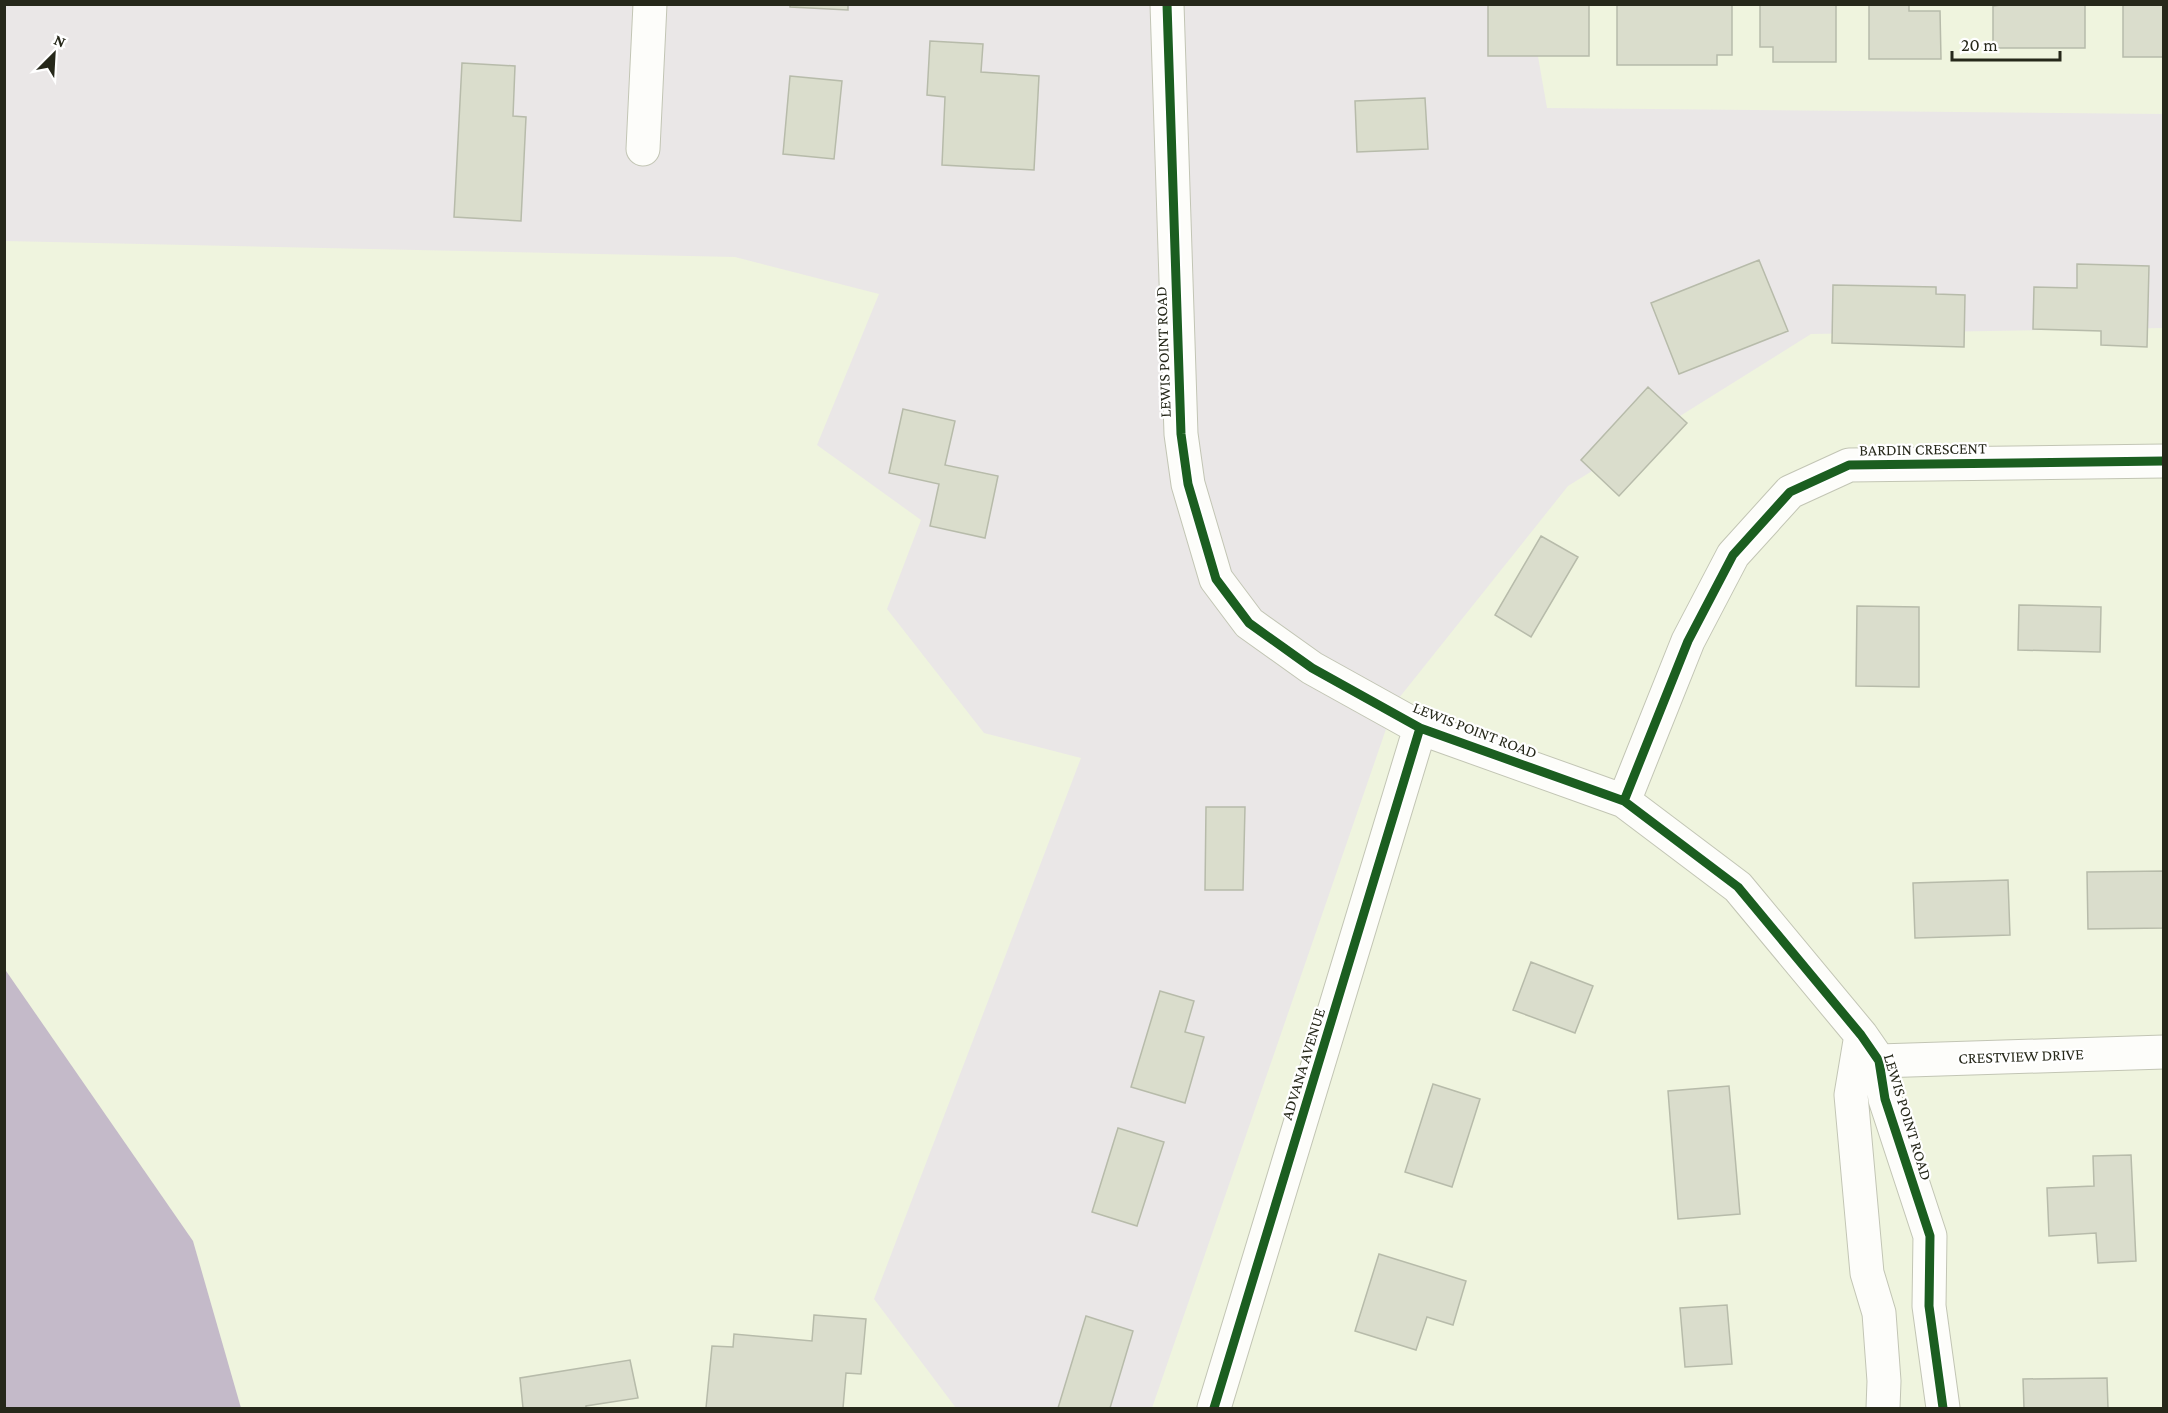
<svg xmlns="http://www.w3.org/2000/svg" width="2168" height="1413" font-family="'Crimson Pro',serif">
	<rect width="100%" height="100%" fill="#eff4de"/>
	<path fill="#eae7e7" d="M5,5H1529L1547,108L2163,114V328L1811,334L1568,486L1395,703L1152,1408H956L874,1299L1081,758L984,733L887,609L921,520L817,445L879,294L735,257L5,241Z"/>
	<path fill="#c4bac9" d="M4,968L193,1241L241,1408H5Z"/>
	<path fill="#daddcc" stroke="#b7bbaa" stroke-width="1.5" d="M790,4H848V10L790,7Z
		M1488,4H1589V56H1488Z
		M1617,4H1732V55H1717V65H1617Z
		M1760,4H1836V62H1773V47H1760Z
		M1869,4H1909V11H1940L1941,59H1869Z
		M2009,4H2085V48H1993V6Z
		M2123,4H2164V57H2123Z
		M930,41L983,44L981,72L1039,76L1034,170L942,165L945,97L927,95Z
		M462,63L515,66L513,116L526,117L521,221L454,217Z
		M790,76L842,81L834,159L783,154Z
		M1425,98L1428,149L1357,152L1355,101Z
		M1759,260L1788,331L1679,374L1651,303Z
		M2077,264L2149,266L2147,347L2101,345V331L2033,329L2034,287L2077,288Z
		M1833,285L1936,287V294L1965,295L1964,347L1832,343Z
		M1648,387L1687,423L1619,496L1581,460Z
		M903,409L955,421L945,465L998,476L985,538L930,526L939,484L889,473Z
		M1541,536L1578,557L1531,637L1495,615Z
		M2019,605L2101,607L2100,652L2018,650Z
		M1857,606L1919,607V687L1856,686Z
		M1206,807H1245L1243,890H1205Z
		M2164,871V928L2088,929L2087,872Z
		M2008,880L2010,935L1915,938L1913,883Z
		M1531,962L1593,986L1575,1033L1513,1010Z
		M1160,991L1194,1001L1185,1032L1204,1037L1185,1103L1131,1087Z
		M1433,1084L1480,1099L1452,1187L1405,1172Z
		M1729,1086L1740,1214L1678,1219L1668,1091Z
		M1118,1128L1164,1142L1137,1226L1092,1212Z
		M2131,1155L2136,1261L2098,1263L2096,1233L2049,1236L2047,1188L2094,1186L2093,1156Z
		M1379,1254L1466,1281L1453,1325L1427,1317L1416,1350L1355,1331Z
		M1727,1305L1732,1364L1685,1367L1680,1308Z
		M814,1315L866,1319L861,1374L846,1373L843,1408H706L712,1346L733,1347L734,1334L812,1341Z
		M1086,1316L1133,1331L1110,1408H1058Z
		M630,1360L638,1398L586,1406V1408H523L520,1378Z
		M2107,1378L2108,1408H2024L2023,1379Z"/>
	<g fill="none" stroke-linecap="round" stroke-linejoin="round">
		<g stroke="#c2c5b4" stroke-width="35">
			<path id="minor" d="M1167,4L1181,434L1188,484L1216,579L1249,623L1312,668L1420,728L1624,801L1738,887L1861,1035L1879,1061L1885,1099L1930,1236L1929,1306L1943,1408
				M643,149L650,4
				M1624,801L1688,641L1733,555L1790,492L1849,465L2164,461
				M1861,1035L1851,1095L1867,1273L1879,1313L1884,1381L1883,1408
				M1879,1061L2164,1052
				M1214,1408L1420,728"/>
		</g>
		<use href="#minor" stroke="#fdfdfa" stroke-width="33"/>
		<g stroke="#fff" stroke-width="13">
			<path id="cycleway" d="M1167,4L1181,434L1188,484L1216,579L1249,623L1312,668L1420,728L1624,801L1738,887L1861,1035L1879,1061L1885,1099L1930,1236L1929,1306L1943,1408
				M1624,801L1688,641L1733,555L1790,492L1849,465L2164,461
				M1214,1408L1420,728"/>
		</g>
		<use href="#cycleway" stroke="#1b5e20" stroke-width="9"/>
	</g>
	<g text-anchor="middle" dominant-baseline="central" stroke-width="4.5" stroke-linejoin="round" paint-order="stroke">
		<g font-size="16" fill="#26281a" stroke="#fff">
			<text transform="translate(1163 352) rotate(-92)">LEWIS POINT ROAD</text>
			<text transform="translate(1923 449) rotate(-1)">BARDIN CRESCENT</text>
			<text transform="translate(1475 730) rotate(21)">LEWIS POINT ROAD</text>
			<text transform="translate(2021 1056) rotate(-2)">CRESTVIEW DRIVE</text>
			<text transform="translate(1303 1064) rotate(-73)">ADVANA AVENUE</text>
			<text transform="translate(1908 1117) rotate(73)">LEWIS POINT ROAD</text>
		</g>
	</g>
	<rect width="2168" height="1413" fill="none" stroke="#26281a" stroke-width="12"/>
	<g transform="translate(54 54) rotate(24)" stroke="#ffffff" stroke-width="4.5" paint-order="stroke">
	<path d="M0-4.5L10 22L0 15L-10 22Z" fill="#26281a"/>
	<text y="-9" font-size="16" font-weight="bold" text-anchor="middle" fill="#26281a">N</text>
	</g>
	<path d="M1952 51v9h108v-9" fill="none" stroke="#26281a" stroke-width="3"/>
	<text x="1961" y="51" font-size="18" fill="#26281a" stroke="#ffffff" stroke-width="4.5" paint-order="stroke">20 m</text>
</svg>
